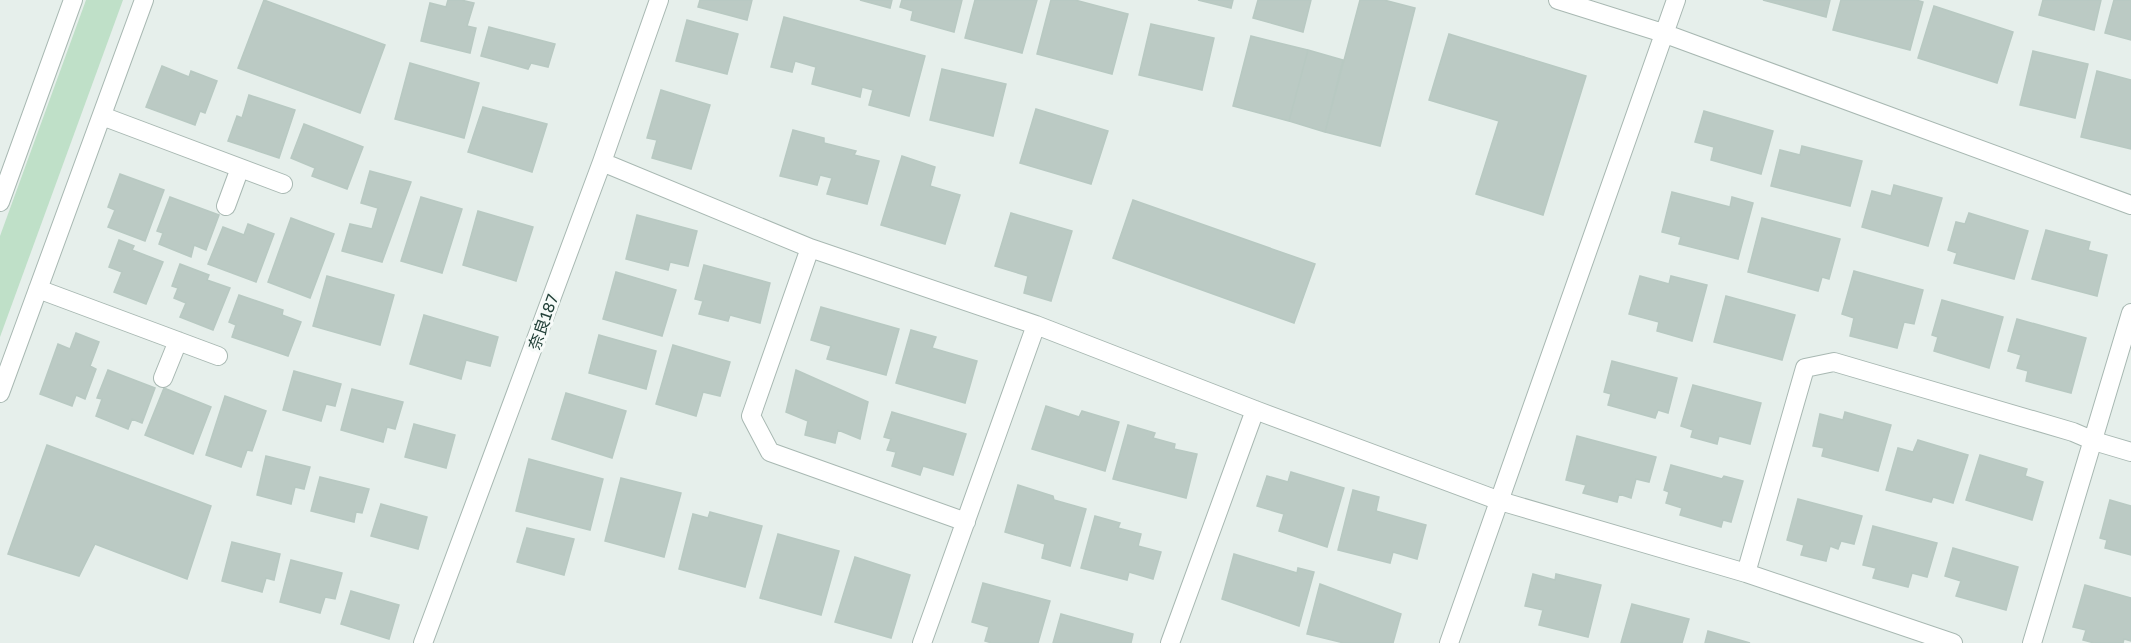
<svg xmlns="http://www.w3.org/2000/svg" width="2131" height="643" font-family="'Golos Text','Noto Sans JP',sans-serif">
	<rect width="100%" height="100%" fill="#e6efeb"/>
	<path fill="#bfe0c8" d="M86,0H123L0,337V236Z"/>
	<path fill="#bbcac4" stroke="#b8c9c2" stroke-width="1.5" d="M264,0L385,45L360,113L238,68Z
		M448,0H461L474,3L467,26L476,28L470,53L421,41L430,3L446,7Z
		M700,0H752L747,20L698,7Z
		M860,0H892L890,8Z
		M902,0H962L954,32L911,20L913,11L900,7Z
		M975,0H1037L1022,53L965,38Z
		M1051,0H1075L1128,14L1112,74L1037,54Z
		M1198,0H1233L1231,8Z
		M1258,0H1311L1303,32L1253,18Z
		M1360,0H1384L1415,8L1380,146L1325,132Z
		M1763,0H1830L1826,17Z
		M1841,0H1916L1923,2L1910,50L1833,30Z
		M2043,0H2101L2094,30L2039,15Z
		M2114,0H2131V40L2105,33Z
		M1934,6L2013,32L1997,83L1918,58Z
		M784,17L925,56L909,116L869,105L873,90L862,87L860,97L812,84L816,67L795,61L792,72L771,67Z
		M687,20L738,34L727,74L676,61Z
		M1151,24L1214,38L1202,90L1139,75Z
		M489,27L555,44L548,67L531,63L528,69L481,56Z
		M1449,34L1586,76L1543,215L1476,194L1499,121L1429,100Z
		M1251,36L1308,50L1289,121L1233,106Z
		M1308,50L1343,60L1325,132L1289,121Z
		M2033,51L2088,64L2075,118L2020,105Z
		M410,63L479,83L464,138L395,119Z
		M162,66L189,77L191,71L217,81L205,113L200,111L195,125L146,107Z
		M942,69L1006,84L993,136L930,120Z
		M2097,71L2131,80V149L2081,137Z
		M661,90L710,105L691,169L652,158L657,140L647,138Z
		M249,95L295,110L279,158L228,141L237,116L242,118Z
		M483,107L547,124L532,172L468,152Z
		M1036,109L1108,131L1091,184L1020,163Z
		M1704,111L1773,131L1761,174L1711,160L1714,147L1695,142Z
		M304,124L363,147L347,189L312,176L315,168L291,158Z
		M793,130L824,138V143L856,151L854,155L879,161L867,204L827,194L832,178L820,175L817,185L780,176Z
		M1802,146L1862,161L1850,206L1771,186L1780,150L1800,155Z
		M902,156L935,167L930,186L960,195L945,244L881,225Z
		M370,171L411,182L382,262L342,251L350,224L372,229L378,208L361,203Z
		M120,174L164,190L145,241L108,227L115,210L108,207Z
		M1894,185L1942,198L1928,246L1862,227L1872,191L1891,196Z
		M1672,192L1730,207L1732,197L1753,203L1738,259L1679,244L1681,237L1662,232Z
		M170,197L219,215L206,250L194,245L191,257L159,244L163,233L157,231Z
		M421,197L462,209L442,273L401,261Z
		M1133,200L1315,264L1294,323L1113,258Z
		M478,211L533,227L516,281L463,265Z
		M1011,213L1072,231L1051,301L1024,293L1028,276L995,266Z
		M1969,213L2028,231L2014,279L1954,263L1957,253L1948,250L1956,222L1965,224Z
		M637,215L697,231L688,266L670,262L668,270L626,259Z
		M291,218L334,234L310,298L268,282Z
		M1762,218L1840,239L1829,279L1822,277L1818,291L1748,272Z
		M248,224L274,234L256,282L208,264L223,227L244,235Z
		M2046,230L2090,242L2088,250L2107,255L2097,296L2032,279Z
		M119,240L134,246L132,250L163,262L146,304L114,292L122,272L109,267Z
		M180,264L209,275L207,280L230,288L213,330L180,317L186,303L174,298L178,288L172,286Z
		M704,265L770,283L760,323L730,315L728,321L699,314L703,301L695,299Z
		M1854,271L1923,290L1914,324L1904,322L1897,348L1850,336L1854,318L1842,314Z
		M616,272L676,290L662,336L603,319Z
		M327,276L394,295L380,345L313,326Z
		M1640,276L1669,284L1671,276L1707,285L1692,341L1657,331L1659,322L1629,314Z
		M239,295L283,310L282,315L301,322L288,356L232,337L236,325L229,322Z
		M1726,296L1795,315L1782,360L1714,342Z
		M1942,300L2003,317L1989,368L1934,351L1938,337L1932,335Z
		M821,307L899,329L886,375L827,359L831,346L811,340Z
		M424,315L498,337L490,366L466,360L461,379L410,364Z
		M2017,319L2086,338L2071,393L2026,381L2028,371L2017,368L2021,355L2008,351Z
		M911,330L936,337L932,348L977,361L965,403L896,383Z
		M76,333L99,342L90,366L96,369L85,399L76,395L72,406L40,394L58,344L70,349Z
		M599,335L656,351L646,389L589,373Z
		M673,345L730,362L720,396L703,392L696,416L656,404Z
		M1612,361L1677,378L1668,413L1658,410L1655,418L1608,405L1611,394L1604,392Z
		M108,370L155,388L142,423L132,419L128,429L96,416L102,399L97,398Z
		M796,370L868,402L860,439L838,430L835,443L805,435L808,421L786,412Z
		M294,371L341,384L335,406L326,404L321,421L283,410Z
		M1693,385L1761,403L1750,444L1719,436L1717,444L1691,437L1693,430L1681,426Z
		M164,388L211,407L193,454L145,435Z
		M352,389L403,402L395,429L387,427L383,442L341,430Z
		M566,393L626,411L612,458L552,439Z
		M225,396L266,411L252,451L247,450L241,467L206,455Z
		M1046,406L1079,417L1082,411L1119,422L1105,471L1032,449Z
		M892,412L966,434L953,475L923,466L920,475L892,466L896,452L887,450L891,439L884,437Z
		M1845,412L1891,425L1878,471L1822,456L1824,448L1813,446L1820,414L1843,420Z
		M414,424L455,435L446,468L405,457Z
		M1128,425L1155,433L1153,438L1175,444L1174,449L1197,454L1186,498L1113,479Z
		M1577,436L1656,457L1649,482L1636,479L1631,498L1619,494L1617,502L1583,493L1586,485L1566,480Z
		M1918,440L1968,455L1953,503L1933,497L1931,502L1886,490L1898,448L1913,452Z
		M47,445L211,506L187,579L95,544L79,576L8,554Z
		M1980,455L2027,469L2025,476L2043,482L2032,520L1966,500Z
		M266,456L310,467L304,489L295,487L291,504L257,495Z
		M529,459L603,479L590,530L516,511Z
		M1671,465L1722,479L1724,476L1743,481L1731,522L1723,520L1721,527L1680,515L1682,508L1666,503L1669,492L1664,490Z
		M1291,472L1344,488L1327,547L1279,531L1284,514L1257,506L1267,476L1288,482Z
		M320,477L369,489L362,513L356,512L354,522L311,511Z
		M621,478L681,493L664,557L605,541Z
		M1018,485L1053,496L1054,500L1086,509L1070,566L1042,558L1045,544L1005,532Z
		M1353,490L1379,497L1376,511L1426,525L1417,559L1393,552L1390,563L1338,550Z
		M1798,499L1862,516L1854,544L1841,541L1838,549L1830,546L1826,561L1801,555L1804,545L1787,540Z
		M2110,500L2131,506V555L2105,548L2107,540L2100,538Z
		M381,504L427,517L418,549L371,536Z
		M710,512L762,526L745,587L679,569L693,514L708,518Z
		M1095,516L1120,523L1118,528L1141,534L1138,546L1161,552L1153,579L1129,572L1127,580L1081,568Z
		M1873,526L1937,543L1927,577L1912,573L1908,587L1873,578L1876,568L1863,565Z
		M527,528L574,539L564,575L517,562Z
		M778,534L839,551L821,615L760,598Z
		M232,542L280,554L274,580L266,578L262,592L222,581Z
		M1953,548L2018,567L2006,610L1956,596L1961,581L1945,576Z
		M1234,554L1297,573L1298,568L1314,572L1299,626L1222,599Z
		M855,557L910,575L891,638L835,622Z
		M291,560L342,573L335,599L325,597L320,613L280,602Z
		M1533,574L1555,580L1556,574L1601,585L1588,637L1539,625L1543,610L1525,606Z
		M983,583L1050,601L1038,643H992L985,641L989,627L972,622Z
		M1320,584L1401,614L1393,643H1344L1307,634Z
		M2085,585L2131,598V641L2124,639L2123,643H2094L2083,640L2086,630L2073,627Z
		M351,591L399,605L389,639L341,624Z
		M1632,604L1689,619L1682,643H1621Z
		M1061,614L1133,634L1131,643H1053Z
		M1708,631L1750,643H1705Z"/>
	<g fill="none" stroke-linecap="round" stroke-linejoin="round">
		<g stroke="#a8b8b2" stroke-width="20">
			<path id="minor" d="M1558,0L1663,33L2131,205
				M102,116L283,184
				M602,162L810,248L1036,325L1255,410L1500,501L1746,573L1953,643
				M0,202L73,0
				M226,206L240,168
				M810,248L751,416L770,452L966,522
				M38,289L218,356
				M163,378L178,341
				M0,393L144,0
				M1746,573L1805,368L1834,362L2073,432L2094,441L2131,452
				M423,643L602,162L659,0
				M922,643L1036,325
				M1170,643L1255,410
				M1449,643L1676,0
				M2032,643L2131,313"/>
		</g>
		<use href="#minor" stroke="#fff" stroke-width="18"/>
	</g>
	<g text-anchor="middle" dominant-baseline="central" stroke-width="6" stroke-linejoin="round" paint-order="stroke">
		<g font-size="16" fill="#24423a" stroke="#f7fbf9">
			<text transform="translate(543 322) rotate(-70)">奈良187</text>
		</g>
	</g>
</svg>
